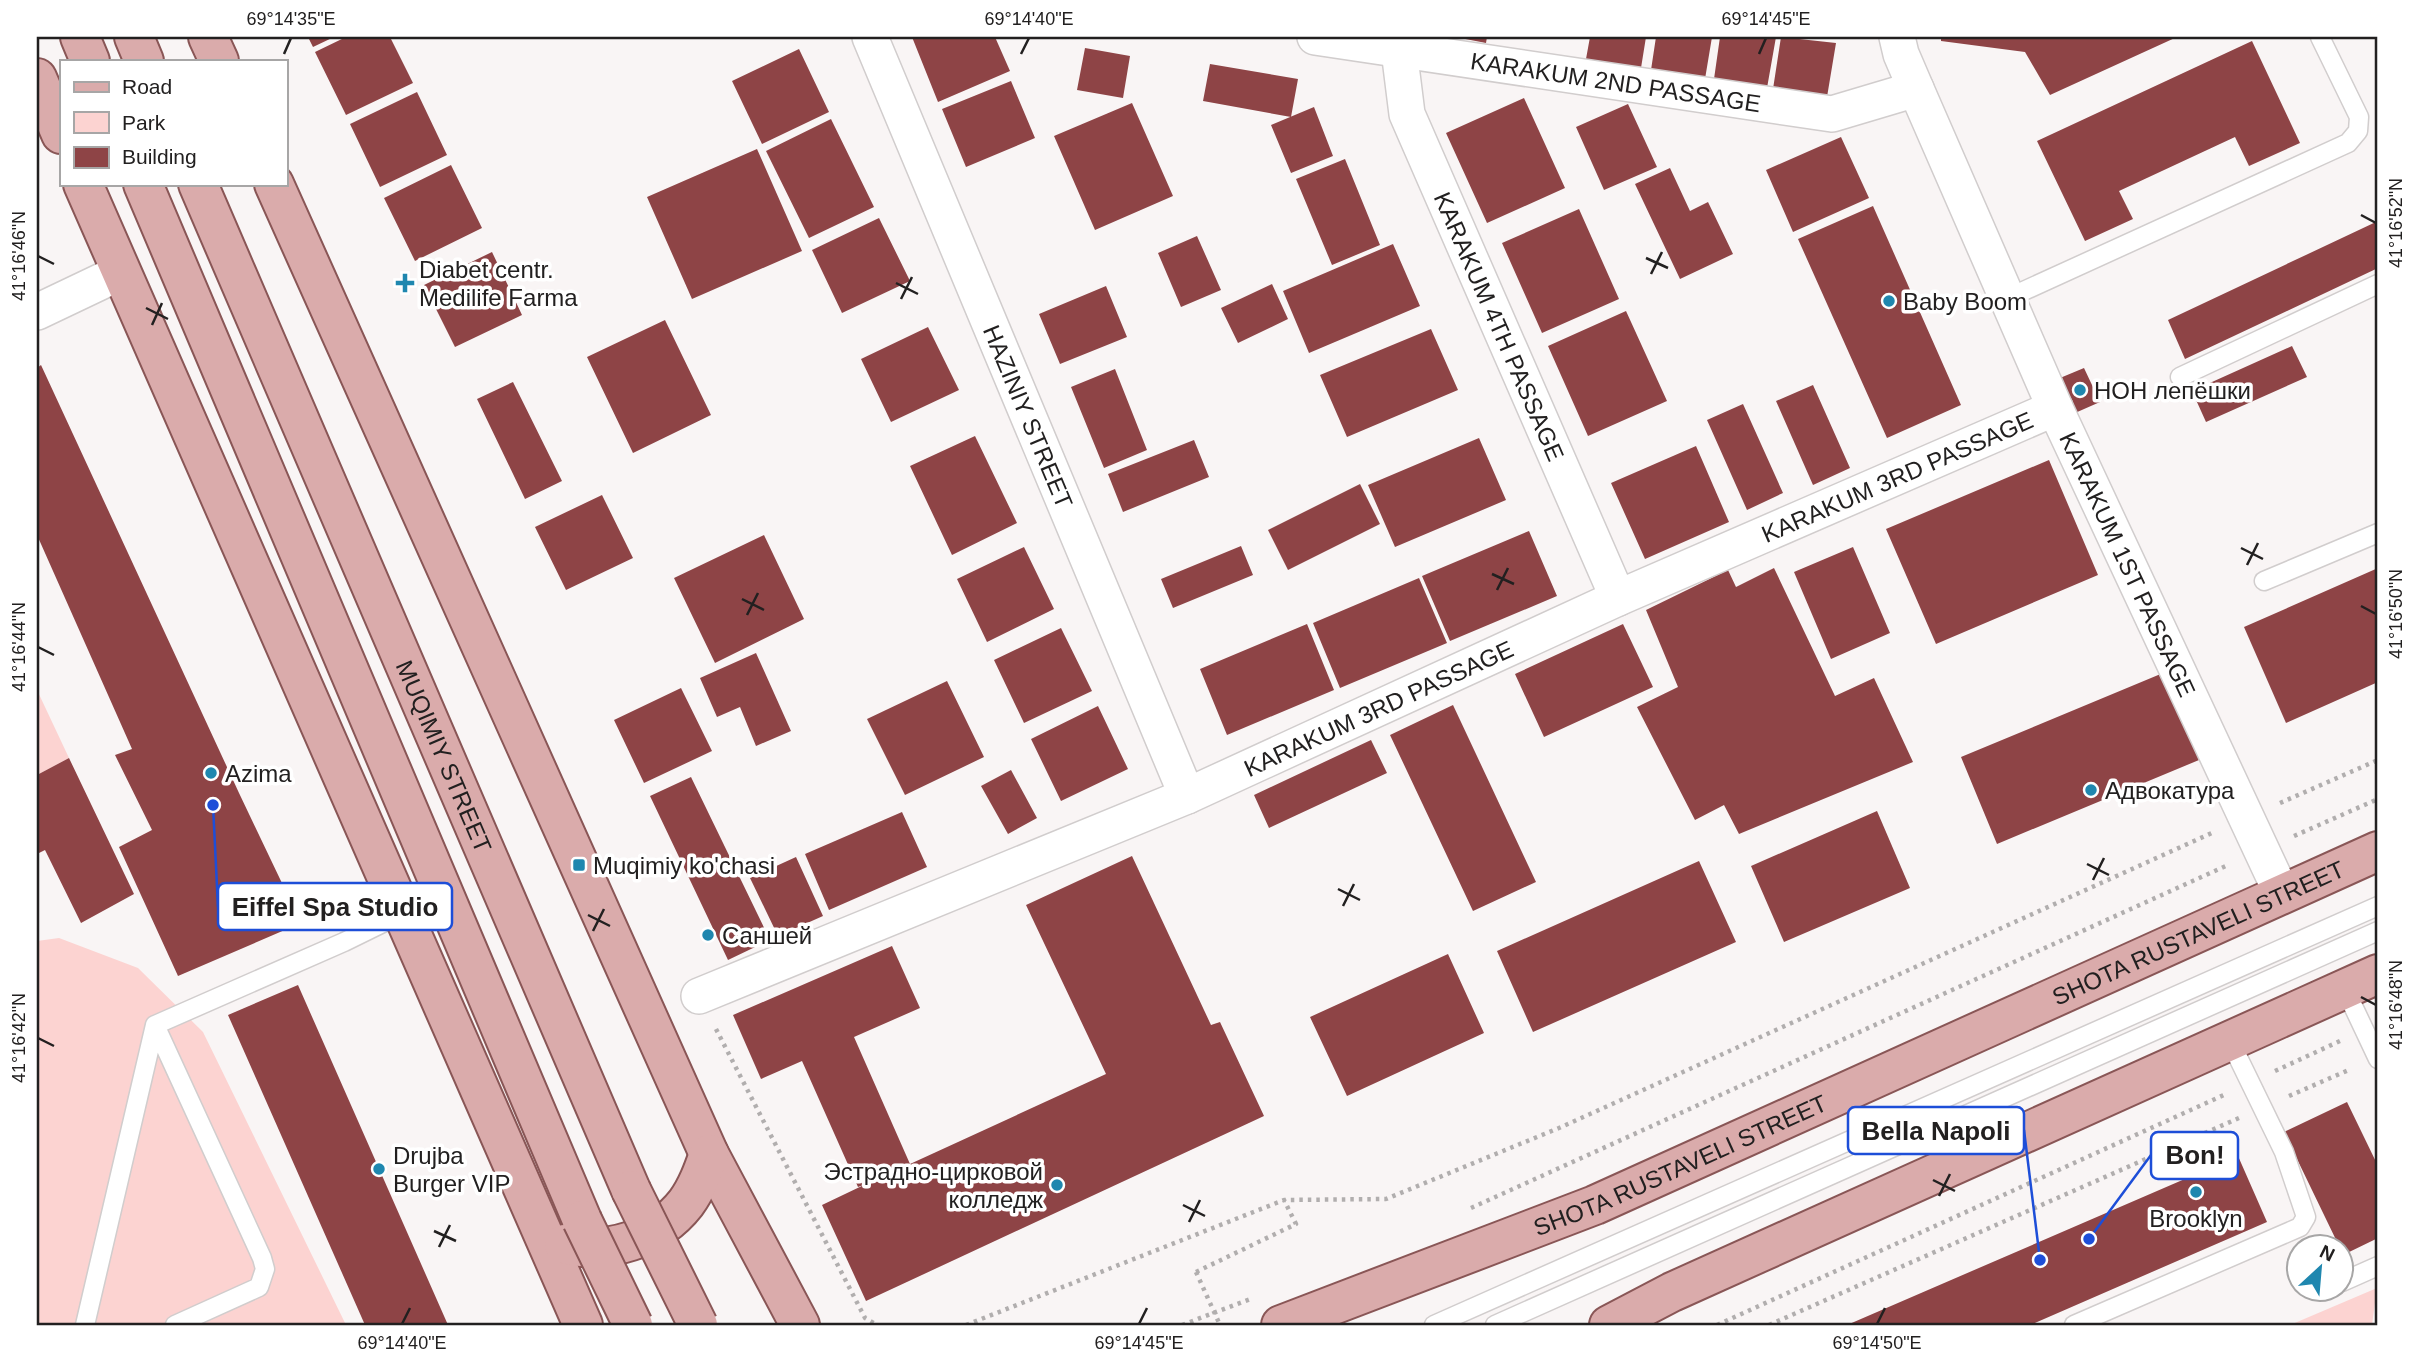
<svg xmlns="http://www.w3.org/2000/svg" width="2415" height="1362" font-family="Helvetica,sans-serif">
	<rect width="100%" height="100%" fill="#f9f5f5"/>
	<path fill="#fcd3d1" d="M37,690L69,758L37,775Z
		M59,938L138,968L203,1032L346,1325H37V941Z
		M2377,1288L2372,1325H2290Z"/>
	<path fill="#8e4446" d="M308,37H334L313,47Z
		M346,37H390L413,83L346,115L315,52Z
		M912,37H995L1010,71L938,102Z
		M1455,37H1487L1486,43Z
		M1590,37H1646L1641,68L1586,59Z
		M1656,37H1712L1705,79L1651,70Z
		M1720,37H1776L1767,88L1714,79Z
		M1781,37L1836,43L1827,97L1773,89Z
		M1941,37H2177L2050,95L2025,52L1941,41Z
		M2252,41L2300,143L2249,166L2235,137L2119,191L2133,219L2085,241L2037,141Z
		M1085,48L1130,56L1123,98L1077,90Z
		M799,49L829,112L762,144L732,81Z
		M1210,64L1298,79L1291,117L1203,101Z
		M1011,81L1035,138L966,167L942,109Z
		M417,92L447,155L380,187L350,124Z
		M1524,98L1565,188L1487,223L1446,133Z
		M1132,103L1173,196L1095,230L1054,136Z
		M1628,104L1657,167L1604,190L1576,127Z
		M1314,107L1333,156L1291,173L1271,125Z
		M831,119L874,207L809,238L766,151Z
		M1841,137L1869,198L1793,232L1766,170Z
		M757,149L802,251L692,299L647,197Z
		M1345,159L1380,245L1332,265L1296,179Z
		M451,165L482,228L415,261L384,198Z
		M1670,168L1690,211L1708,202L1733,254L1680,279L1635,184Z
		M1873,206L1961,405L1887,438L1798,239Z
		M1579,209L1619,299L1542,333L1502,243Z
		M879,218L910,281L842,313L812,250Z
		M2378,221V268L2185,359L2168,320Z
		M1197,236L1221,290L1181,307L1158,253Z
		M1393,244L1420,306L1309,353L1283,291Z
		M492,252L522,315L455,347L424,285Z
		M1272,284L1288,319L1238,343L1221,308Z
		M1106,286L1127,337L1060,364L1039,314Z
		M1626,311L1667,401L1588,436L1548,346Z
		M665,320L711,415L633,453L587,357Z
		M928,327L959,390L891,422L861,359Z
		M1431,329L1458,390L1347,437L1320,375Z
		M2292,346L2307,377L2206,422L2192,391Z
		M41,365L239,793L301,923L178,976L119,847L152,830L115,755L132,749L37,535V368Z
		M2084,368L2100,402L2075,413L2060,378Z
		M1115,369L1147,450L1104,468L1071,387Z
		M513,382L562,481L525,499L477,399Z
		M1813,385L1850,468L1813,485L1776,401Z
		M1743,404L1783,493L1747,510L1707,420Z
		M975,436L1017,523L952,555L910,466Z
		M1479,438L1506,500L1395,547L1368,485Z
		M1194,440L1209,477L1123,512L1108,474Z
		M1696,446L1729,522L1645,559L1611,483Z
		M2049,460L2098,575L1936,644L1886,529Z
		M1360,484L1380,524L1288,570L1268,530Z
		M602,495L633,558L566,590L535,527Z
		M1529,531L1557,596L1450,641L1422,576Z
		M764,535L804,619L715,663L674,578Z
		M1241,546L1253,575L1173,608L1161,579Z
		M1024,547L1054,609L987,642L957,579Z
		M1853,547L1890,633L1831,659L1794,572Z
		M1774,568L1835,696L1874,678L1913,762L1739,834L1724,805L1695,820L1637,707L1678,687L1646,610L1728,570L1736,587Z
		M2378,568V682L2286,723L2244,627Z
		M1419,578L1447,643L1340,688L1313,623Z
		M1307,624L1334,690L1227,735L1200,669Z
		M1623,624L1653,687L1544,737L1515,674Z
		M1061,628L1092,691L1024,723L994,660Z
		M756,653L791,731L756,746L740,707L717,717L700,678Z
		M2163,673L2199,760L1997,844L1961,757Z
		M947,681L984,757L905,795L867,719Z
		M681,688L712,751L644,783L614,720Z
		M1453,705L1536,882L1473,911L1390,735Z
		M1098,706L1128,769L1061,801L1031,739Z
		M1371,740L1387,773L1269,828L1254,795Z
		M69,758L134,894L81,923L45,850L37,854V775Z
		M1011,770L1037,818L1008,834L981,786Z
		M691,777L770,940L728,960L650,796Z
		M1877,811L1910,888L1784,942L1751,866Z
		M902,812L927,867L829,910L805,854Z
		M1132,856L1211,1025L1220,1022L1264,1116L866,1301L822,1205L866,1184L858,1187L802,1061L761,1079L733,1015L892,946L920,1008L854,1037L910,1164L1106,1074L1026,905Z
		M796,857L823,916L778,936L750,878Z
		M1699,861L1736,942L1533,1032L1497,951Z
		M1448,954L1484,1033L1347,1096L1310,1017Z
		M298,985L448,1325H365L228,1015Z
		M2347,1102L2378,1166V1238L2343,1255L2342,1246H2339L2284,1132Z
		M2238,1156L2267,1222L2030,1325H1847Z"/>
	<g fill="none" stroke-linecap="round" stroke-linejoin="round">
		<g stroke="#d1cdcd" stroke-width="21">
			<path id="lane" d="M2006,299L2348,143L2358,131L2359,117L2320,37
				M2180,377L2378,284
				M2264,581L2378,533
				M2345,989L2378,1059
				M155,1025L262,1258L265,1269L259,1287L175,1325
				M2342,1282L2378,1266
				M85,1325L155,1025L344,942L403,913
				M1434,1325L2378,906
				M1495,1325L2378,931
				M2074,1325L2300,1227L2306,1217L2284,1152L2230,1041"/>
		</g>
		<g stroke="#d1cdcd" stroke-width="38">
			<g id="street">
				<path id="s1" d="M870,37L1187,796"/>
				<path id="s2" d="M1315,37L1832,114L1916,89"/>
				<path id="s3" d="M1897,37L1901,54L1916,89L2055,408L2282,894"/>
				<path id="s4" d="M1399,50L1407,114L1618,598"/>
				<path d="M37,312L121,272"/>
				<path id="s5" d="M699,996L1187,796L1618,598L2055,408"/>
			</g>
		</g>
		<g stroke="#895656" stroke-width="42">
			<g id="primary">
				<path d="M80,37L90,61"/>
				<path d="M134,37L144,61"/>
				<path d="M208,37L219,61"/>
				<path d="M37,78L61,134"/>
				<path d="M83,184L583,1325"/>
				<path d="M143,184L582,1220"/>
				<path id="s6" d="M198,184L631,1190"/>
				<path d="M274,184L709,1154L800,1325"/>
				<path d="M564,1244C607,1255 658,1239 686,1203C697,1188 703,1171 709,1154"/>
				<path id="s7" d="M1281,1325L1595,1205L2378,851"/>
				<path d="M1609,1325L1672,1292L2378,974"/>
			</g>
		</g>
		<path stroke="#b1aeae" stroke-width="4.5" stroke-dasharray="3.5 5" stroke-linecap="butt" d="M2280,803L2378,760
			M2294,836L2378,799
			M716,1029L865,1318L877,1325
			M2275,1071L2340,1041
			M2289,1096L2351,1069
			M1471,1208L2228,865
			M1196,1272L1296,1224L1284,1200
			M966,1325L1284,1200L1386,1199L1559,1128L2214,832
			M1182,1325L1253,1298
			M1717,1325L2226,1094
			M1769,1325L2239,1118"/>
		<use href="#lane" stroke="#fff" stroke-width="18"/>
		<use href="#street" stroke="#fff" stroke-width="35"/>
		<use href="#primary" stroke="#daabab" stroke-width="38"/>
		<g stroke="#895656" stroke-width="42" stroke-linecap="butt">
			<path id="primary-bridge" d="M631,1190L698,1325
				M582,1220L633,1325"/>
		</g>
		<path stroke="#b1aeae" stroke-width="4.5" stroke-dasharray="3.5 5" stroke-linecap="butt" d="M1196,1272L1220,1325"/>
		<use href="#primary-bridge" stroke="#daabab" stroke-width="38"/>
	</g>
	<path fill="none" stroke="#222020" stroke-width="2.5" d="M284,54L291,38M1021,54L1029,38M1759,54L1766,38M2361,215L2376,223M38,256L54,264M1646,258L1668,268M1651,274L1662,252M896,283L918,294M901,299L912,277M146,308L168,319M152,325L162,303M2241,548L2263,559M2247,565L2258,543M1492,574L1514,584M1497,590L1508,568M742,599L764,610M2361,606L2376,614M747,615L758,593M38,647L54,655M2087,864L2109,875M2093,880L2104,858M1338,889L1360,900M1343,906L1354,884M588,915L610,926M593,931L604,909M2361,997L2376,1005M38,1038L54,1046M1933,1180L1955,1191M1939,1196L1950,1174M1183,1205L1205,1216M1189,1222L1200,1200M434,1231L456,1241M439,1247L450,1225M402,1324L410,1308M1139,1324L1147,1308M1877,1324L1885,1308"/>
	<g fill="#1f87af" stroke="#fff" stroke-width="2.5">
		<path d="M401.5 272.5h7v7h7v7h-7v7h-7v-7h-7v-7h7z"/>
		<circle cx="1889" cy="301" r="7"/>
		<circle cx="2080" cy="390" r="7"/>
		<circle cx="211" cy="773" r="7"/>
		<circle cx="2091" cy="790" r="7"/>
		<rect x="572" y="858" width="14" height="14" rx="3.5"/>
		<circle cx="708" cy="935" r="7"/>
		<circle cx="379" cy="1169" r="7"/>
		<circle cx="1057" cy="1185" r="7"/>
		<circle cx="2196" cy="1192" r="7"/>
	</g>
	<g text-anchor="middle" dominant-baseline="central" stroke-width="7" stroke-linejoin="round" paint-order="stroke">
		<g font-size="24" fill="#222020" stroke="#fff">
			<text stroke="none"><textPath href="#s2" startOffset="304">KARAKUM 2ND PASSAGE</textPath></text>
			<text stroke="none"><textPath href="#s4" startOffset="296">KARAKUM 4TH PASSAGE</textPath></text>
			<text stroke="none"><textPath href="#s1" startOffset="411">HAZINIY STREET</textPath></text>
			<text stroke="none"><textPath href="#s5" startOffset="1306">KARAKUM 3RD PASSAGE</textPath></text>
			<text stroke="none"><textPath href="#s3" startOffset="576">KARAKUM 1ST PASSAGE</textPath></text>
			<text stroke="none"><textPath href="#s5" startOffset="738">KARAKUM 3RD PASSAGE</textPath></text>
			<text stroke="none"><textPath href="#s6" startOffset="623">MUQIMIY STREET</textPath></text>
			<text stroke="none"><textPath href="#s7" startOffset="998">SHOTA RUSTAVELI STREET</textPath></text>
			<text stroke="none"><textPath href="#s7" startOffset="430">SHOTA RUSTAVELI STREET</textPath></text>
		</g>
		<g font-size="24" fill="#222020" stroke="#fff" text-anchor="start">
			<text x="419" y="269">Diabet centr.<tspan x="419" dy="28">Medilife Farma</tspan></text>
			<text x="1903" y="301">Baby Boom</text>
			<text x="2094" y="390">НОН лепёшки</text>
			<text x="225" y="773">Azima</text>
			<text x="2105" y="790">Адвокатура</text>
			<text x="593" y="865">Muqimiy ko'chasi</text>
			<text x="722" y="935">Саншей</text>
			<text x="393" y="1155">Drujba<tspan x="393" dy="28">Burger VIP</tspan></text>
			<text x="1043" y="1171" text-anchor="end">Эстрадно-цирковой<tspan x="1043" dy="28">колледж</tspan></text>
			<text x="2196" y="1218" text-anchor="middle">Brooklyn</text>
		</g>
	</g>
	<path fill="none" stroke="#1d4ed8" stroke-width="2.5" d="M213 805L218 907M2040 1260L2024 1130M2089 1239L2151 1155"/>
	<g fill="#1d4ed8" stroke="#fff" stroke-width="2.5">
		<circle cx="213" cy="805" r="7"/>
		<circle cx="2040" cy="1260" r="7"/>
		<circle cx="2089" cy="1239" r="7"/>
	</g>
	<g fill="#fff" stroke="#1d4ed8" stroke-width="2.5">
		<rect x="218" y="883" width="234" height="47" rx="7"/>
		<rect x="1848" y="1107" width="176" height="47" rx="7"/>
		<rect x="2151" y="1132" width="87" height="47" rx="7"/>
	</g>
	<g font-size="26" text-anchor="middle" font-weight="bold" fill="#222020">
		<text x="335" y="916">Eiffel Spa Studio</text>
		<text x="1936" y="1140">Bella Napoli</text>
		<text x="2195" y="1164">Bon!</text>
	</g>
	<rect width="2415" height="1362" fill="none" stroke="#ffffff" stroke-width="77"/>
	<rect x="60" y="60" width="228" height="126" fill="#ffffff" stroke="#a7a6a6" stroke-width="2"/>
	<rect x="74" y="82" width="35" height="10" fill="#daabab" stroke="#a7a6a6" stroke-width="2"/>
	<text x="122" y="94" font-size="21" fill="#222020">Road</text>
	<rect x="74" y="112" width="35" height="21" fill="#fcd3d1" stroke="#a7a6a6" stroke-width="2"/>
	<text x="122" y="130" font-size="21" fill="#222020">Park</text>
	<rect x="74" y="147" width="35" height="21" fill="#8e4446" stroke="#a7a6a6" stroke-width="2"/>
	<text x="122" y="164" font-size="21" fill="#222020">Building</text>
	<g transform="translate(2320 1268) rotate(26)"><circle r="33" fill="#ffffff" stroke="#a7a6a6" stroke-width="2"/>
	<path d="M0-5L12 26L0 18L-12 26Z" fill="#1f87af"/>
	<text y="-10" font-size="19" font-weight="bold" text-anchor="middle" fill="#222020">N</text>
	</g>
	<rect x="38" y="38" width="2338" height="1286" fill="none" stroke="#222020" stroke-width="2.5"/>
	<g font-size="18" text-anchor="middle" fill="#222020">
		<text x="291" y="25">69°14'35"E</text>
		<text x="1029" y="25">69°14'40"E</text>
		<text x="1766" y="25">69°14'45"E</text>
		<text transform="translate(2396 223) rotate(-90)" y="6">41°16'52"N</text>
		<text transform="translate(19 256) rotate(-90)" y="6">41°16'46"N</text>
		<text transform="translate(2396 614) rotate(-90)" y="6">41°16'50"N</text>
		<text transform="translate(19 647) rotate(-90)" y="6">41°16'44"N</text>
		<text transform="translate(2396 1005) rotate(-90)" y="6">41°16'48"N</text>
		<text transform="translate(19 1038) rotate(-90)" y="6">41°16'42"N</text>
		<text x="402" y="1349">69°14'40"E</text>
		<text x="1139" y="1349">69°14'45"E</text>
		<text x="1877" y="1349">69°14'50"E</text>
	</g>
</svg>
